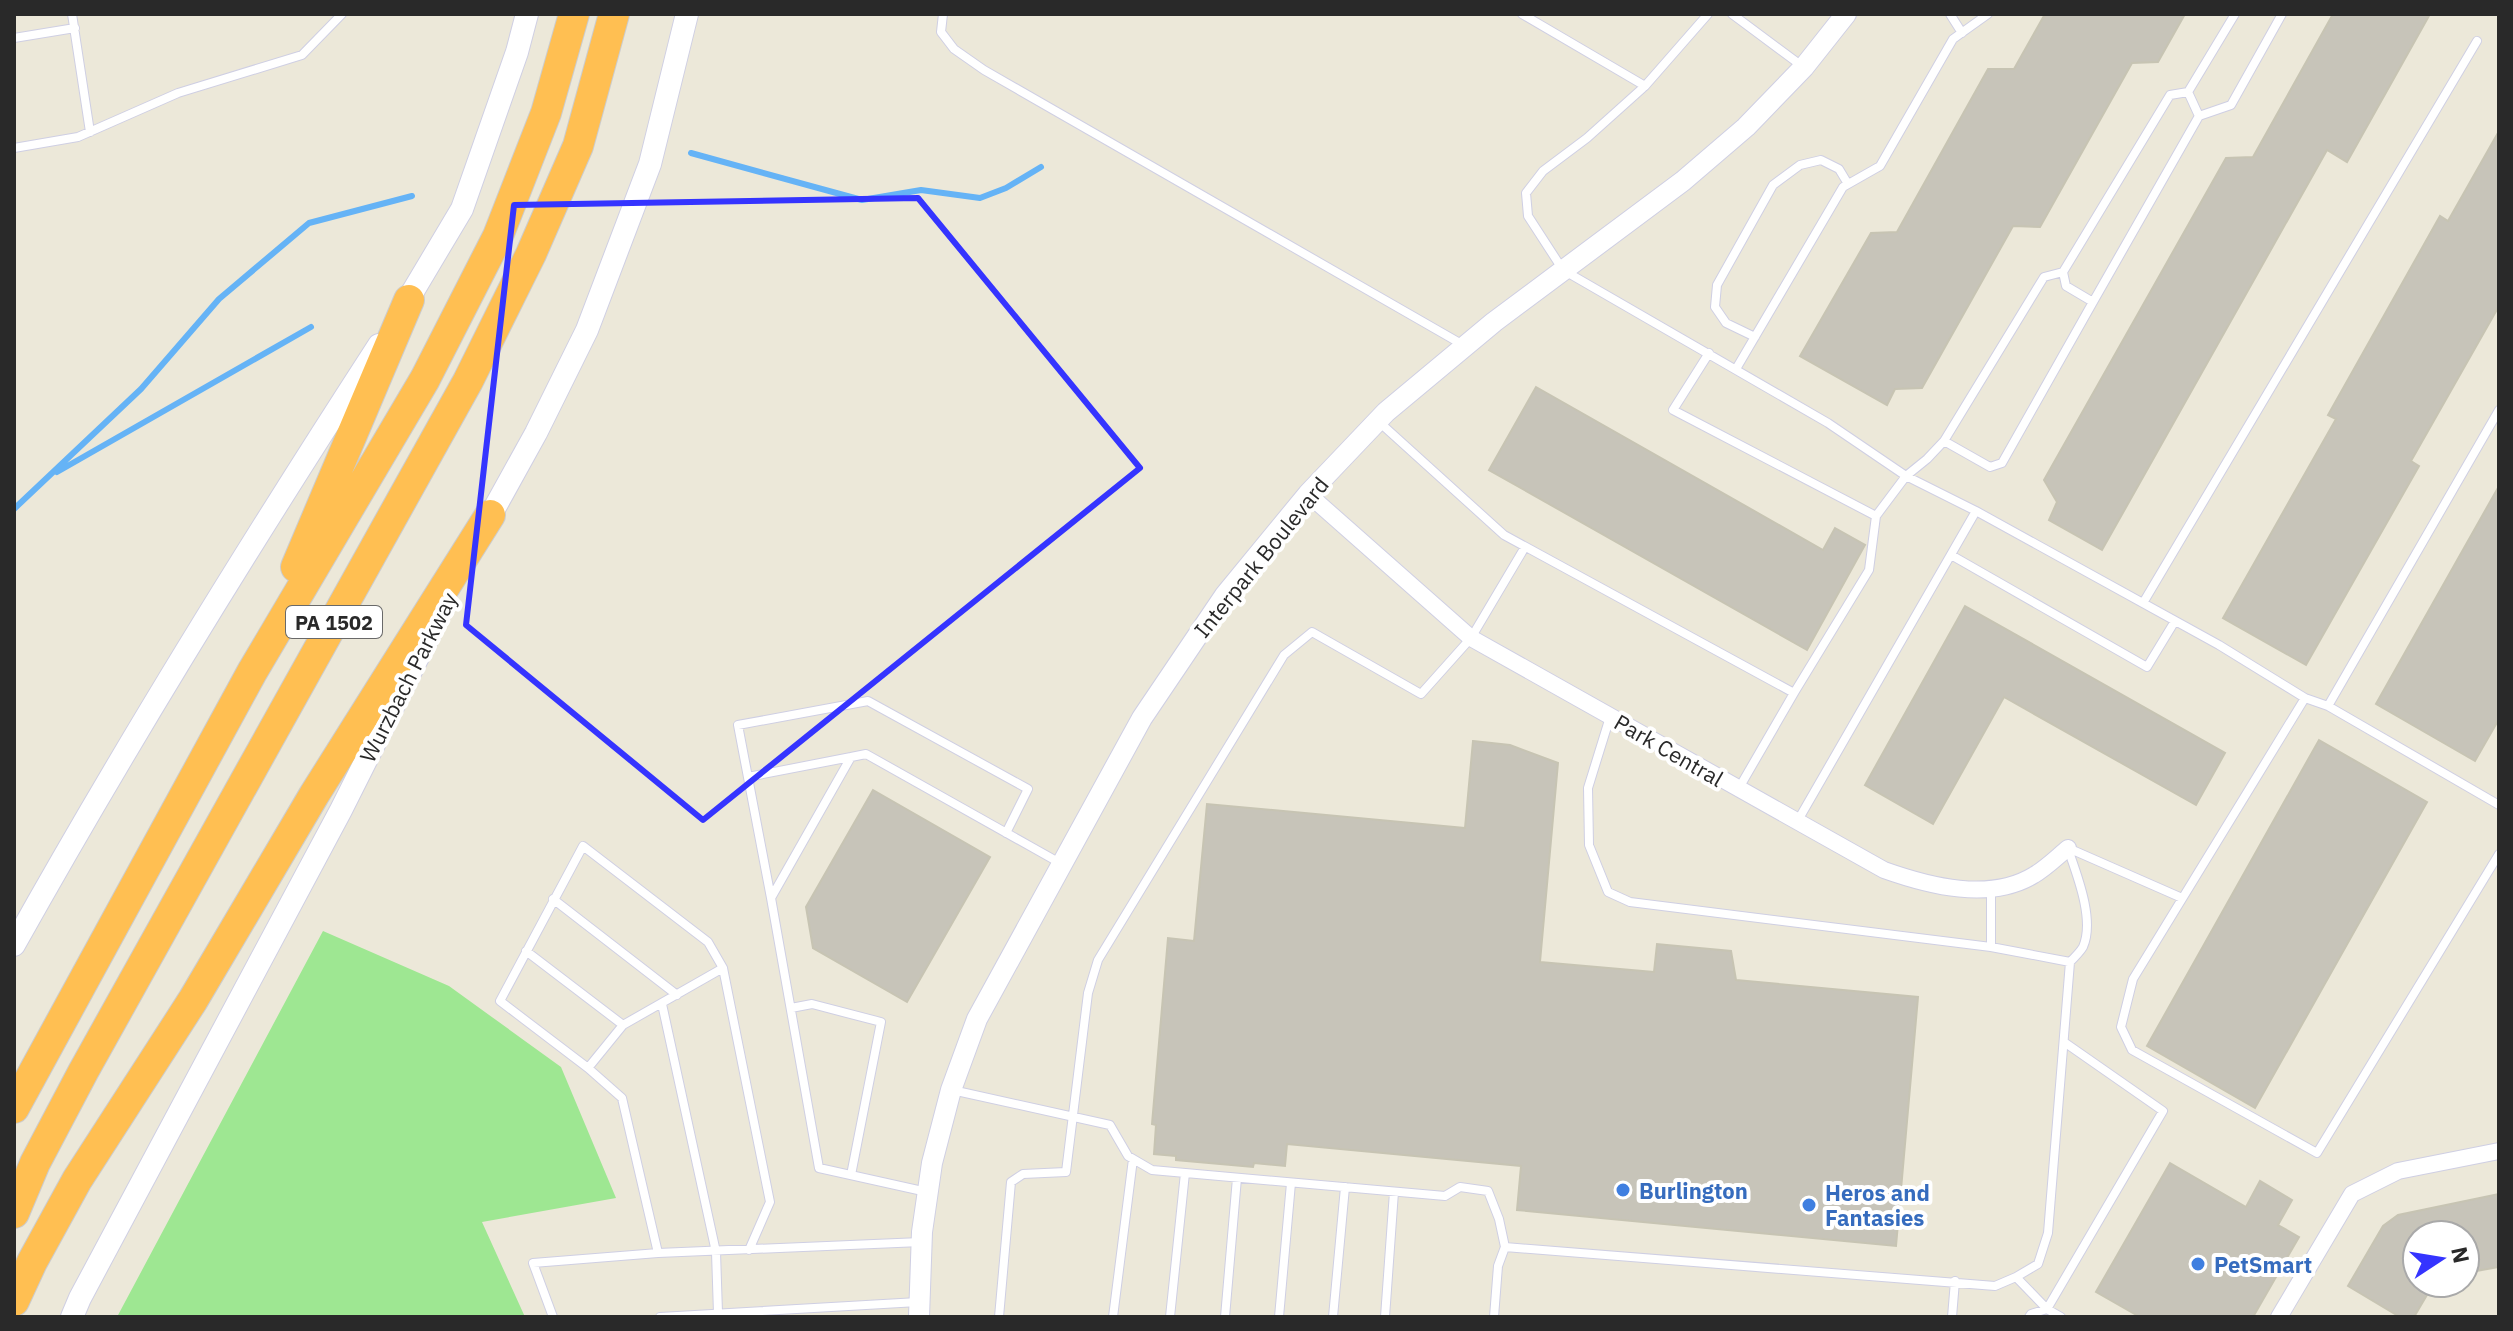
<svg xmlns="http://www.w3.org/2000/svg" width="2513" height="1331" font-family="'IBM Plex Sans',sans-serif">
	<rect width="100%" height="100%" fill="#ece8d9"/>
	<path fill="#9ee792" d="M323,931L449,986L561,1067L616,1198L482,1222L525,1317H117Z"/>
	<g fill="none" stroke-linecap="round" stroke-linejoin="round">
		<path stroke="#65b3f6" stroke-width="6" d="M691,153L862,200L921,190L980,198L1006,188L1041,167
			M57,472L311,327
			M14,509L141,389L219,299L309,223L412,196"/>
	</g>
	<path fill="#c7c4b9" stroke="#c7c4b3" stroke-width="2" d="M2045,14H2185L2158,62L2132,63L2040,227L2013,226L1922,388L1895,389L1887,405L1800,356L1871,233L1897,232L1988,69H2014Z
		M2333,14H2430L2347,162L2327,150L2102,550L2049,520L2057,502L2044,480L2226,158L2253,157Z
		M2499,131V306L2411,461L2419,466L2306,665L2223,618L2336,419L2328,415L2440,216L2448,221Z
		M1536,387L1823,550L1835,528L1865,545L1807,650L1489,470Z
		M2499,486V719L2475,761L2376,704Z
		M1965,606L2225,753L2196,805L2004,697L1933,824L1865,785Z
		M2319,740L2427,802L2255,1108L2147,1046Z
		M1473,741L1510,745L1558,763L1540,962L1654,972L1657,944L1731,951L1736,980L1918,997L1896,1246L1517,1210L1521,1166L1287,1144L1285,1166L1254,1163L1253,1167L1176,1160V1156L1154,1154L1156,1125L1152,1124L1168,938L1194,941L1207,804L1465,828Z
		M873,790L990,857L907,1002L813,948L806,907Z
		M2170,1163L2246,1207L2260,1181L2292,1200L2278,1225L2299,1237L2253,1317H2140L2096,1292Z
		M2499,1194V1267L2465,1273V1231L2463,1235H2417V1283H2434L2414,1317H2400L2348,1286L2383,1226L2398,1215Z"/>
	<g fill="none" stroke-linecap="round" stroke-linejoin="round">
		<g stroke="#cfcfe3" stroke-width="10">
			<path id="service" d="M72,14L90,132
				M943,14L941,32L954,49L984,70L1465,346
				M1522,14L1645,86L1587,138L1543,171L1526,193L1528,216L1563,270L1828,423L1906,476L1976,511L2219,645L2305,698L2133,979L2121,1027L2132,1050L2317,1153L2499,854
				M1732,14L1802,66
				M1950,14L1962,33
				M14,38L75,28
				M1645,86L1708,14
				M2199,116L2231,105L2282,14
				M14,148L78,137L178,93L302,55L342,14
				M2063,272L2066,286L2093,302L2199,116L2188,92
				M1755,337L1726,323L1715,307L1717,285L1773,185L1800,165L1821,160L1839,169L1848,184
				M1709,353L1673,410L1876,516L1906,476L1927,459L1944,441L2044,277L2063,272L2170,95L2188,92L2235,14
				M1736,369L1843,187L1880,166L1953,39L1988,14
				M2499,410L2328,706L2499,805
				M1378,421L1504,535L1794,693L1739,788
				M1944,441L1990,467L2002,463L2093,302
				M1951,555L2147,667L2175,621
				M2143,603L2477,41
				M1794,693L1869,570L1876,516
				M2305,698L2328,706
				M1610,717L1588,788L1589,845L1608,892L1630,902L1991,947L2070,962L2048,1233L2038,1264L2016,1277
				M748,777L851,757
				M1797,822L1976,511
				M2068,848L2182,898
				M2068,849C2077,875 2095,920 2083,947C2080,952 2074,958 2070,962
				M771,898L738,725L868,701L1028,789L1006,833
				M553,899L677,995
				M1991,947V889
				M526,951L623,1025
				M723,968L623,1025L588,1068L500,1001L583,846L708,942L723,968L770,1202L749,1250
				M662,1004L716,1252L718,1313
				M791,1008L812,1004L881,1022L851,1175
				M952,1090L1110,1125L1128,1156L1152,1170L1445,1196L1460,1187L1488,1191L1499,1219L1505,1247L1498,1266L1494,1317
				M927,1192L819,1168L771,898L851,757L866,754L1060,863
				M1505,1247L1995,1286L2016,1277L2047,1309L2163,1111L2064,1042
				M658,1253L921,1242
				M553,1317L533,1263L658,1253L622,1098L588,1068
				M660,1317L918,1302
				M999,1317L1011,1182L1023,1174L1066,1172L1088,993L1098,960L1284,655L1312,632L1421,694L1471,638L1525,547
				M1113,1317L1133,1159
				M1170,1317L1185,1173
				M1225,1317L1237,1178
				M1279,1317L1291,1183
				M1333,1317L1345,1187
				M1385,1317L1394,1192
				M1952,1317L1955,1281
				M2029,1317L2031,1314L2047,1309L2061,1317"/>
		</g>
		<g stroke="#cfcfe3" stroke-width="18">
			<path id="minor" d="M1308,494L1471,638L1884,870C1929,886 1990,902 2034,875C2046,868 2057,857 2068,848
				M2279,1317L2352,1194L2398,1171L2499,1151"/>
		</g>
		<g stroke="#cfcfe3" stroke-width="22">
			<path id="tertiary" d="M919,1317L922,1232L932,1163L951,1090L977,1019L1142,718L1225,595L1308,494L1386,412L1494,322L1683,181L1746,127L1804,67L1846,14"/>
		</g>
		<g stroke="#cfcfe3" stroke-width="24">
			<path id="secondary" d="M400,313L462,209L517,52L527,14
				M484,527L536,433L587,330L650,164L687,14
				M14,945C128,741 252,541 379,345
				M72,1317L80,1298L341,810L430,633"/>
		</g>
		<g stroke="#ccc" stroke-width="32">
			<path id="motorway" d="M296,567L409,300
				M14,1108L252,672L425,379L498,236L546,113L574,14
				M14,1213L35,1163L83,1072L468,381L531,254L578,146L614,14
				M14,1301L32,1262L77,1180L193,1000L314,795L490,515"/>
		</g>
		<use href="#service" stroke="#fff" stroke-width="8"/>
		<use href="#minor" stroke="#fff" stroke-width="16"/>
		<use href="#tertiary" stroke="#fff" stroke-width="20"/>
		<use href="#secondary" stroke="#fff" stroke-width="22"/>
		<use href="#motorway" stroke="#ffbf52" stroke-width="30"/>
	</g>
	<path fill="none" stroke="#3534ff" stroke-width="6" stroke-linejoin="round" d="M918,198L1140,468L703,820L466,625L514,205Z"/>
	<g fill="#3f7fe0" stroke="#fff" stroke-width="3">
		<circle cx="1623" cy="1190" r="8"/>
		<circle cx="1809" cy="1205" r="8"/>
		<circle cx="2198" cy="1264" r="8"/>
	</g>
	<g text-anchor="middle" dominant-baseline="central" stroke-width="8" stroke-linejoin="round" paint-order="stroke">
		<rect fill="#fff" stroke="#696969" stroke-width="2" x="286" y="606" width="96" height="32" rx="6"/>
		<g font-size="20" font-weight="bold" fill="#292929">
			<text x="334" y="622">PA 1502</text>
		</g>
		<g font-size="22" fill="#292929" stroke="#fff">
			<text transform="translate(1261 557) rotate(-51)">Interpark Boulevard</text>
			<text transform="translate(408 677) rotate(-63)">Wurzbach Parkway</text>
			<text transform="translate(1669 750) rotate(30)">Park Central</text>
		</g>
		<g font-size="22" font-weight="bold" fill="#366cbe" stroke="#fff" text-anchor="start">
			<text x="1639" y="1190">Burlington</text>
			<text x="1825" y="1192">Heros and<tspan x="1825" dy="25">Fantasies</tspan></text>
			<text x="2214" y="1264">PetSmart</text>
		</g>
	</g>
	<rect width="2513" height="1331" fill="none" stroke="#292929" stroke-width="32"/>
	<g transform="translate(2441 1259) rotate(78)"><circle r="38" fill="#ffffff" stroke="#a9a9a9" stroke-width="2"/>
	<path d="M0-6L14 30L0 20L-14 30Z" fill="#3534ff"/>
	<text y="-12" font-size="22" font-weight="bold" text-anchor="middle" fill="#292929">N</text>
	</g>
</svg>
